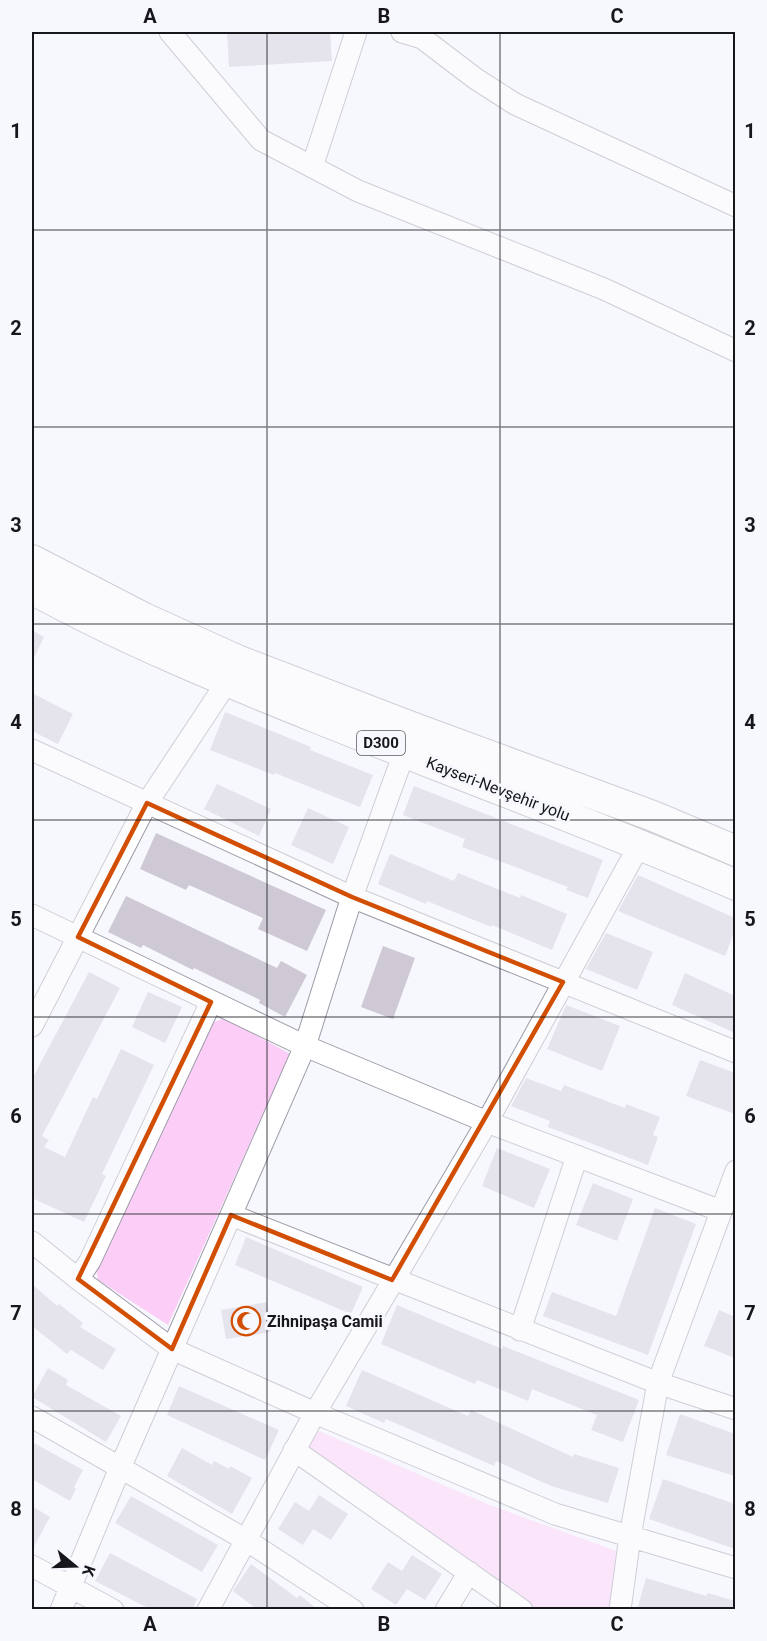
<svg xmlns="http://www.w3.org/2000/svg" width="767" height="1641" font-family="Roboto,sans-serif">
	<rect width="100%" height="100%" fill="#f7f8fd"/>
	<path fill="#fccef7" d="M225,1018L290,1054L168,1325L98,1280L96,1267L209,1024Z
		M319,1431L487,1504L619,1552L610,1609H534L307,1447Z"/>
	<path fill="#cec9d5" d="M227,32H330L332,61L229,67Z
		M32,630L44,637L32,662Z
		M32,693L73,714L58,744L32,731Z
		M225,712L311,747L310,750L373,775L360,807L275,773L274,775L210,750Z
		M217,784L271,809L259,836L204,809Z
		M414,786L603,860L588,898L566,890L568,887L462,847L465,839L403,815Z
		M308,808L349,827L333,864L291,845Z
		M156,833L326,910L307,951L258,929L263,918L189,885L186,890L140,869Z
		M390,854L454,881L458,873L520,898L521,895L567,914L552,950L492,925L491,927L427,901L426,904L378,884Z
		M638,875L735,918V930L725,956L618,911Z
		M126,896L277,968L281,961L307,975L285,1017L259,1003L260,1000L194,968L193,970L143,945L141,948L108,932Z
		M606,933L653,952L637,990L586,969Z
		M383,946L415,958L393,1019L361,1007Z
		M89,972L120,988L42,1136L49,1140L44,1147L65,1157L93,1097L97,1099L121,1049L154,1065L102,1174L106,1176L84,1222L32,1198V1079Z
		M685,973L735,996V1033L672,1005Z
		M148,992L182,1007L165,1043L132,1027Z
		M566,1005L620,1026L602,1071L547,1049Z
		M700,1060L735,1073V1114L686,1096Z
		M526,1078L561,1091L564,1085L625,1108L626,1104L660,1117L653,1135L658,1137L648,1165L548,1127L550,1121L511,1106Z
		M497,1148L550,1169L534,1208L482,1186Z
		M593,1183L633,1199L617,1241L576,1225Z
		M655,1208L696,1224L648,1355L543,1316L552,1292L616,1316Z
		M246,1237L363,1287L351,1314L235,1265Z
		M32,1284L57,1306L59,1304L83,1323L80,1327L116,1349L103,1370L71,1350L67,1354L32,1326Z
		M267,1302L271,1332L226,1339L221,1310Z
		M397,1305L502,1349L503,1346L639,1400L623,1442L591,1430L597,1415L532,1389L528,1401L477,1380L475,1384L381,1344Z
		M719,1310L735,1317V1358L704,1346Z
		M48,1368L68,1380L66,1385L121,1416L106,1442L32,1397Z
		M362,1370L468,1416L471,1410L573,1457L574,1454L619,1468L608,1503L551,1486L496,1461L494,1466L386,1419L384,1423L346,1406Z
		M179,1386L279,1430L265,1460L167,1415Z
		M680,1414L735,1434V1476L666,1455Z
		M32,1442L83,1470L74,1487L76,1489L70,1501L32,1479Z
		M182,1448L212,1465L214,1461L229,1469L230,1466L252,1478L232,1514L167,1476Z
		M663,1479L735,1504V1549L649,1519Z
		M319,1495L348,1514L331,1540L313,1529L303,1545L278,1529L295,1502L309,1511Z
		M131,1496L218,1545L202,1572L115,1523Z
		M32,1506L50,1517L32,1550Z
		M110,1553L197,1599L192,1610H152L95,1581Z
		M412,1555L442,1574L425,1600L407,1589L396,1605L371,1589L388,1562L402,1571Z
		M251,1564L297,1598L300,1595L318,1610H258L233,1591Z
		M646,1578L706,1596L708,1593L735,1601V1610H637Z"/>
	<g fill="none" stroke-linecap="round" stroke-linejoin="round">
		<g stroke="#9a9ba7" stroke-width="23">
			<path id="minor" d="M170,32L261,140L358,191L604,289L736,351
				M402,32L422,38L476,79L515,104L736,206
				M312,167L356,32
				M32,750L352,897L736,1052
				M32,915L305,1046L487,1122L721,1211
				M32,1026L147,803L227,682
				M231,1215L658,1383L736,1409
				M32,1242L78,1279L172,1349L315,1413L555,1514L736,1568
				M78,1279L90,1261L211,1002
				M520,1330L577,1156
				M32,1417L246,1540L353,1610
				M294,1450L522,1610
				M32,1566L113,1610
				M61,1610L120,1468L305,1046L352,897L404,753
				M208,1610L315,1413L487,1122L640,844
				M446,1610L469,1572
				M620,1610L630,1536L658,1383L736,1171"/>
		</g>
		<g stroke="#9a9ba7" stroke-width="32">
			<path id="highway" d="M32,560L144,618L237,660L414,728L653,816L736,851
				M32,589C123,639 220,679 317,718C457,774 598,826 736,885"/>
		</g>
		<use href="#minor" stroke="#fff" stroke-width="21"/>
		<use href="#highway" stroke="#fff" stroke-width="30"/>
	</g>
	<path d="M0 0H767V1641H0ZM147,803L352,897L563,982L392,1280L231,1215L172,1349L78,1279L211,1002L78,937Z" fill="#f7f8fd" fill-opacity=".55" fill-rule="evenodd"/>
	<path fill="none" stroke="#d24e03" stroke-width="4.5" stroke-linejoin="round" d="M147,803L352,897L563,982L392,1280L231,1215L172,1349L78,1279L211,1002L78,937Z"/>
	<path fill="none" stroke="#16161b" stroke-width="1.5" stroke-opacity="0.55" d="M267,32V1610M500,32V1610M32,230H736M32,427H736M32,624H736M32,820H736M32,1017H736M32,1214H736M32,1411H736"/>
	<defs>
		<g id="mosque-ring" transform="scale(1.5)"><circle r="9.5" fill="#f7f8fd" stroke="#d24e03" stroke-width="1.5"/><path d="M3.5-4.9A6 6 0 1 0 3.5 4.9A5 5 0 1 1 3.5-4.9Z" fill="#d24e03"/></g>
	</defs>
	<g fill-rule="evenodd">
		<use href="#mosque-ring" x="246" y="1321"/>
	</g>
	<g text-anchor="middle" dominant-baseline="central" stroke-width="6" stroke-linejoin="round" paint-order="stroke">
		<rect fill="#f7f8fd" stroke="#5a5a5f" stroke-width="1.5" x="357" y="731" width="48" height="24" rx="4.5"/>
		<g font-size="15" font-weight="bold" fill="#16161b">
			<text x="381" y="743">D300</text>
		</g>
		<g font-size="16" fill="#16161b" stroke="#f7f8fd">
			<text transform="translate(498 789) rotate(21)">Kayseri-Nevşehir yolu</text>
		</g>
		<g font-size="16" font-weight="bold" fill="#16161b" stroke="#f7f8fd" text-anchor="start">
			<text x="267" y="1321">Zihnipaşa Camii</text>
		</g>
	</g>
	<rect width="767" height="1641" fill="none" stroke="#f7f8fd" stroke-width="66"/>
	<g transform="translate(75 1566) rotate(109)" stroke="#f7f8fd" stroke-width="4.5" paint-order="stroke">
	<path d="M0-4.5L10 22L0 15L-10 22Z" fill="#16161b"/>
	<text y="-9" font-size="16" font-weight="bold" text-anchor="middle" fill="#16161b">K</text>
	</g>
	<rect x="33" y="33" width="701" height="1575" fill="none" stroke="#16161b" stroke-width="2"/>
	<g font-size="20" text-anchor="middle" font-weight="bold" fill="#16161b">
		<text x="150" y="23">A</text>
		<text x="384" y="23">B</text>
		<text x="617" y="23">C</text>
		<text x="16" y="138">1</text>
		<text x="750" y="138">1</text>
		<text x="16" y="335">2</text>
		<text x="750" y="335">2</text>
		<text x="16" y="532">3</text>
		<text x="750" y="532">3</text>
		<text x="16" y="729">4</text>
		<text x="750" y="729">4</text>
		<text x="16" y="926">5</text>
		<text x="750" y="926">5</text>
		<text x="16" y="1123">6</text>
		<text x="750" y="1123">6</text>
		<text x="16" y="1320">7</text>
		<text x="750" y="1320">7</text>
		<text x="16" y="1516">8</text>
		<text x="750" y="1516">8</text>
		<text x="150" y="1631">A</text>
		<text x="384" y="1631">B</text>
		<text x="617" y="1631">C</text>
	</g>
</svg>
